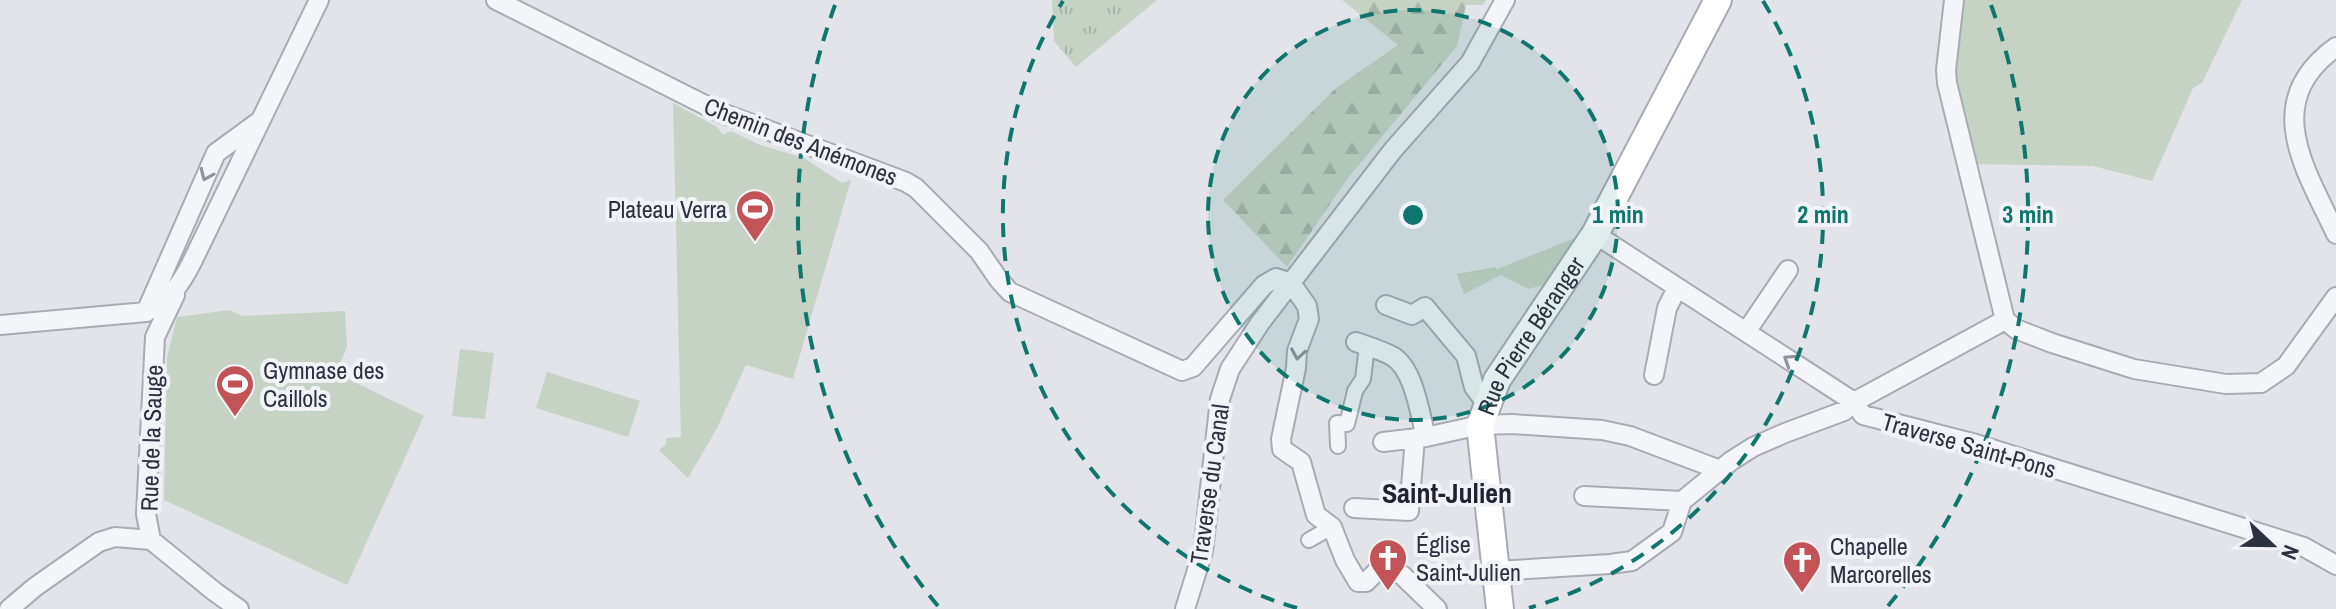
<svg xmlns="http://www.w3.org/2000/svg" width="2336" height="609" font-family="'Archivo Narrow',sans-serif">
	<defs>
		<pattern id="grass-tufts" width="24" height="20" patternUnits="userSpaceOnUse" patternTransform="scale(2)"><rect width="24" height="20" fill="#c6d2c4"/><path d="M3 7l-1-3M5 7V3M7 7l1-3M15 17l-1-3M17 17v-4M19 17l1-3" fill="none" stroke="#aab5a9"/></pattern>
		<pattern id="forest-firs" width="22" height="20" patternUnits="userSpaceOnUse" patternTransform="scale(2)"><rect width="22" height="20" fill="#c6d2c4"/><path d="M5 1l3.5 6h-7zM16 11l3.5 6h-7z" fill="#aab5a9"/></pattern>
	</defs>
	<rect width="100%" height="100%" fill="#e2e4e9"/>
	<path fill="url(#grass-tufts)" d="M1052,0H1157L1076,67L1054,41Z"/>
	<path fill="url(#forest-firs)" d="M1342,0H1486L1483,5H1466L1457,46L1348,178L1287,267L1223,200L1336,88L1398,45Z"/>
	<path fill="#c6d2c4" d="M1958,0H2242L2202,83L2193,88L2152,181L2093,166L1971,164L1952,75Z
		M673,103L717,127L723,135L731,131L760,145L804,158L842,183L851,180L793,379L746,365L717,428L688,478L659,450L666,444V438L681,437Z
		M1575,238L1544,285L1528,289L1501,275L1464,294L1457,274L1495,267L1497,269Z
		M229,310L243,316L345,311L347,347L336,373L424,416L347,585L164,500L167,357L177,317Z
		M460,349L494,353L485,419L452,416Z
		M547,372L640,401L628,437L536,408Z"/>
	<g fill="none" stroke-linecap="round" stroke-linejoin="round">
		<g stroke="#a8abb3" stroke-width="18">
			<path id="pedestrian" d="M1338,446L1337,423L1347,424L1355,391L1363,379L1367,346
				M1309,540L1332,527"/>
		</g>
		<g stroke="#a8abb3" stroke-width="22">
			<path id="minor" d="M496,0L717,111L906,182L916,188L979,251L999,280L1010,292L1182,371L1193,367L1264,285L1276,278L1291,283
				M1954,0L1946,70L1947,83L2005,320
				M2336,47C2260,102 2305,168 2336,234
				M1595,234L1854,402L1863,415L1976,444L2304,547L2336,565
				M1291,283L1307,306L1309,319L1297,351L1296,368L1281,439L1282,449L1301,462L1316,515L1332,527L1345,560L1358,582H1366L1379,569H1386L1402,575L1437,609
				M1386,305L1412,315L1425,307L1466,356L1474,387L1486,403
				M146,312L216,153L257,123
				M2005,320L2016,329L2052,343L2134,369L2226,384L2261,383L2286,366L2336,297
				M0,325L146,312C169,301 181,284 192,262L319,0
				M1746,332L1788,270
				M1356,342C1367,346 1381,350 1392,356C1414,368 1420,415 1426,437
				M1654,375L1667,308L1677,288
				M1383,442L1426,437L1480,425L1512,424L1602,430L1630,436L1720,470
				M1584,496L1682,501
				M1354,508L1409,511L1415,438
				M151,540L146,514L155,337L175,295
				M1496,571L1610,564L1632,561L1672,532L1682,501L1731,461L1753,447L1785,433L1844,411L1854,402L2005,320
				M9,609L35,587L99,542L115,537L151,540L215,592L239,609
				M1185,609L1203,551L1220,399L1230,369L1260,323L1393,150L1470,63L1505,0"/>
		</g>
		<g stroke="#a8abb3" stroke-width="30">
			<g id="secondary">
				<path id="s1" d="M1500,609L1480,425L1497,380L1595,234L1718,0"/>
			</g>
		</g>
		<use href="#pedestrian" stroke="#f4f5f8" stroke-width="14"/>
		<use href="#minor" stroke="#f4f5f8" stroke-width="18"/>
		<use href="#secondary" stroke="#fff" stroke-width="26"/>
	</g>
	<defs><path id="oneway-chevron" d="M-2-3.5L2.5 0L-2 3.5" fill="none" stroke-width="1.6" stroke-linecap="round" stroke-linejoin="round" transform="scale(2)"/></defs>
	<g stroke="#90939c">
		<use href="#oneway-chevron" transform="translate(206 175) rotate(114)"/>
		<use href="#oneway-chevron" transform="translate(1298 354) rotate(99)"/>
		<use href="#oneway-chevron" transform="translate(1789 360) rotate(-147)"/>
	</g>
	<circle cx="1413" cy="215" r="205" fill="#0f766e" fill-opacity=".12"/>
	<g fill="none" stroke="#0f766e" stroke-width="4" stroke-dasharray="14 10">
		<circle cx="1413" cy="215" r="205"/>
		<path d="M1297 608A410 410 0 0 1 1063 1M1763 1A410 410 0 0 1 1529 608"/>
		<path d="M938 606A615 615 0 0 1 835 5M1991 5A615 615 0 0 1 1888 606"/>
	</g>
	<defs>
		<g id="stadium-pin" transform="scale(2)"><path d="M0 17L-7.5 6A9.5 9.5 0 1 1 7.5 6Z" fill="#c25357" stroke="#f2f3f7"/><path d="M0-5a6.5 5 0 1 0 0 10a6.5 5 0 1 0 0-10ZM-3.5-1.8h7v3.6h-7Z" fill="#fff"/></g>
		<g id="church-pin" transform="scale(2)"><path d="M0 17L-7.5 6A9.5 9.5 0 1 1 7.5 6Z" fill="#c25357" stroke="#f2f3f7"/><path d="M-1.2-6h2.4v3.5h3.3v2.4h-3.3V6h-2.4V-.1h-3.3v-2.4h3.3Z" fill="#fff"/></g>
	</defs>
	<g fill-rule="evenodd">
		<use href="#stadium-pin" x="755" y="209"/>
		<use href="#stadium-pin" x="235" y="384"/>
		<use href="#church-pin" x="1388" y="558"/>
		<use href="#church-pin" x="1802" y="560"/>
	</g>
	<g text-anchor="middle" dominant-baseline="central" stroke-width="8" stroke-linejoin="round" paint-order="stroke">
		<g font-size="24" fill="#2c3140" stroke="#f2f3f7">
			<text transform="translate(801 141) rotate(21)">Chemin des Anémones</text>
			<text stroke="none"><textPath href="#s1" startOffset="288">Rue Pierre Béranger</textPath></text>
			<text transform="translate(151 438) rotate(-88)">Rue de la Sauge</text>
			<text transform="translate(1969 445) rotate(16)">Traverse Saint-Pons</text>
			<text transform="translate(1209 484) rotate(-82)">Traverse du Canal</text>
		</g>
		<g font-size="24" fill="#2c3140" stroke="#f2f3f7" text-anchor="start">
			<text x="727" y="209" text-anchor="end">Plateau Verra</text>
			<text x="263" y="370">Gymnase des<tspan x="263" dy="28">Caillols</tspan></text>
			<text x="1416" y="544">Église<tspan x="1416" dy="28">Saint-Julien</tspan></text>
			<text x="1830" y="546">Chapelle<tspan x="1830" dy="28">Marcorelles</tspan></text>
		</g>
		<g font-size="28" font-weight="bold" fill="#1e2231" stroke="#f2f3f7">
			<text x="1447" y="493">Saint-Julien</text>
		</g>
	</g>
	<circle cx="1413" cy="215" r="12" fill="#0f766e" stroke="#f2f3f7" stroke-width="4"/>
	<g font-size="24" text-anchor="middle" font-weight="bold" fill="#0f766e" stroke="#f2f3f7" stroke-width="8" stroke-linejoin="round" paint-order="stroke">
		<text x="1618" y="223">1 min</text>
		<text x="1823" y="223">2 min</text>
		<text x="2028" y="223">3 min</text>
	</g>
	<g transform="translate(2272 545) rotate(112)" stroke="#f2f3f7" stroke-width="6" paint-order="stroke">
	<path d="M0-6L14 30L0 20L-14 30Z" fill="#2c3140"/>
	<text y="-12" font-size="22" font-weight="bold" text-anchor="middle" fill="#2c3140">N</text>
	</g>
</svg>
